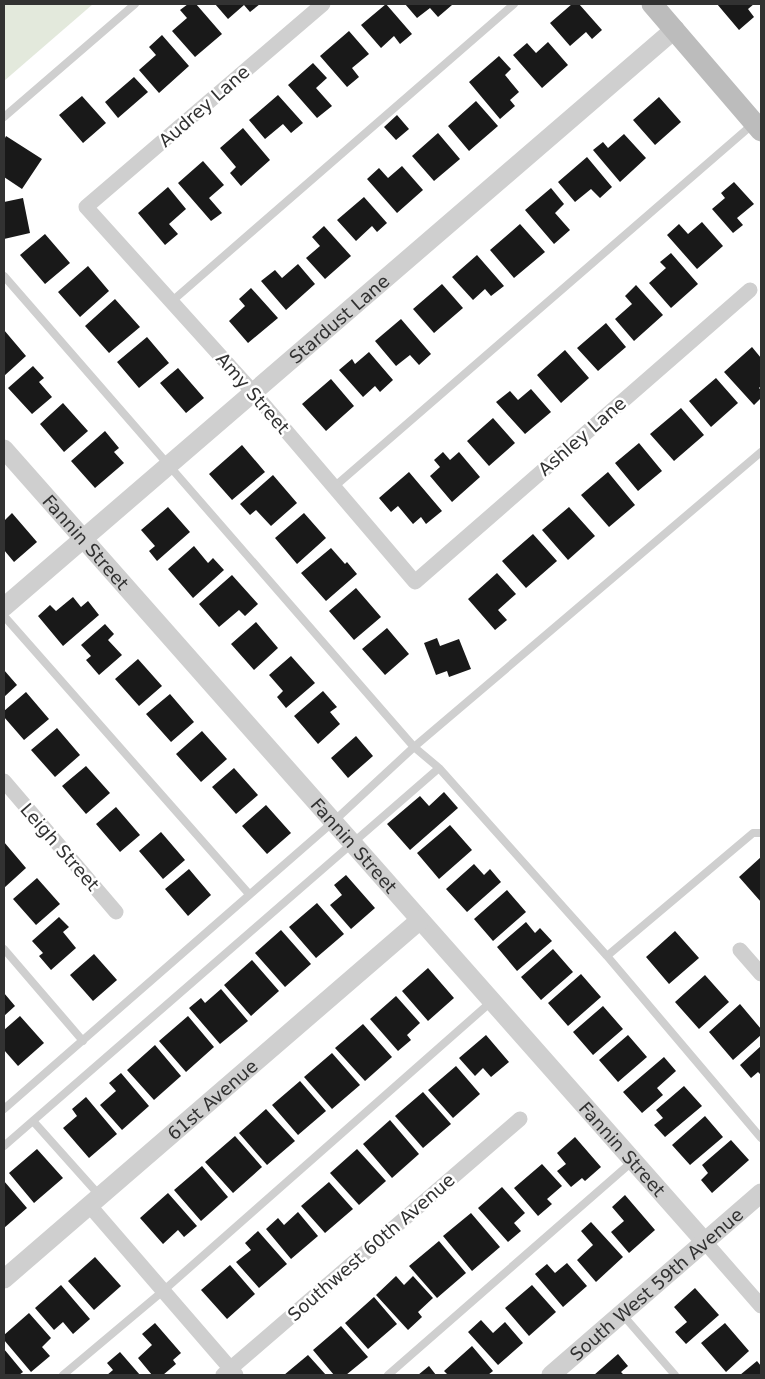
<svg xmlns="http://www.w3.org/2000/svg" width="765" height="1379" font-family="'DejaVu Sans',sans-serif">
	<rect width="100%" height="100%" fill="#fff"/>
	<path fill="#e3e9dc" d="M4,4H93L4,81Z"/>
	<path fill="#191919" d="M188,4H196L222,34L195,57L172,31L187,18L180,10Z
		M215,4H260L250,12L244,5L228,19Z
		M386,4L412,34L400,44L394,36L381,48L361,25Z
		M405,4H451L452,5L438,17L430,8L417,18Z
		M572,4H579L602,30L592,39L586,32L570,46L550,23Z
		M717,4H754L748,9L754,17L739,30Z
		M349,31L369,54L352,68L359,77L347,87L320,56Z
		M162,35L189,66L159,93L139,70L156,55L149,47Z
		M548,42L568,65L542,88L513,55L527,43L536,53Z
		M499,56L511,69L505,75L519,92L510,100L515,106L500,119L469,82Z
		M313,63L327,78L316,88L332,106L317,118L288,85Z
		M134,77L148,92L118,118L105,102Z
		M278,95L303,123L291,133L283,124L265,139L249,120Z
		M82,96L106,123L83,143L59,115Z
		M659,97L681,122L655,145L633,120Z
		M476,101L498,126L469,151L448,126Z
		M397,115L409,129L396,140L384,127Z
		M243,128L270,160L241,186L230,173L236,167L220,148Z
		M438,133L460,159L434,181L412,156Z
		M624,134L646,158L620,182L593,150L603,142L608,148Z
		M6,136L42,159L22,189L4,177V140Z
		M587,157L612,187L600,198L591,189L575,202L558,182Z
		M203,161L224,185L209,198L222,213L211,221L178,183Z
		M402,166L423,190L397,213L367,179L379,168L388,178Z
		M734,182L754,204L737,218L743,225L733,233L712,209L725,198L721,193Z
		M168,187L186,209L169,224L178,234L165,245L138,213Z
		M551,188L564,204L555,213L570,230L554,244L525,210Z
		M364,197L387,223L377,232L372,226L356,241L337,220Z
		M23,198L30,233L4,239V202Z
		M702,222L723,246L697,269L667,235L679,224L688,234Z
		M520,224L545,252L514,278L490,250Z
		M324,226L351,256L325,279L306,258L320,246L312,237Z
		M45,234L70,263L45,284L20,255Z
		M671,253L698,284L671,308L649,283L666,268L660,262Z
		M477,255L504,286L491,296L485,289L473,300L452,277Z
		M298,264L315,284L286,310L261,281L275,270L282,278Z
		M88,266L109,291L80,317L58,292Z
		M442,284L463,308L434,333L413,309Z
		M636,285L663,315L634,341L615,319L632,304L625,296Z
		M251,288L278,318L248,343L229,321L245,306L239,299Z
		M115,299L140,327L109,353L85,326Z
		M401,319L431,354L419,365L410,355L396,366L375,341Z
		M606,323L626,347L598,371L577,348Z
		M4,330L26,356L4,376Z
		M147,337L169,363L139,388L117,362Z
		M752,347L761,358V386L759,388L761,390V398L754,405L724,372Z
		M565,350L589,378L561,403L537,375Z
		M369,352L393,380L380,392L375,386L363,397L339,370L352,359L355,364Z
		M33,366L44,378L39,382L52,397L32,414L8,388Z
		M178,368L204,398L186,413L160,383Z
		M716,378L738,403L711,427L689,401Z
		M331,379L354,406L326,431L302,404Z
		M531,389L551,412L525,434L496,402L510,391L518,400Z
		M63,403L88,431L64,452L40,424Z
		M681,408L704,435L674,461L650,434Z
		M493,418L515,443L489,466L467,441Z
		M105,431L119,448L114,452L124,463L95,488L71,461Z
		M639,443L662,471L638,491L615,463Z
		M242,445L265,472L232,500L209,474Z
		M443,452L450,460L459,452L480,477L452,502L430,476L440,467L434,460Z
		M409,472L442,511L426,524L421,517L413,524L398,506L391,512L379,498Z
		M608,472L635,505L609,527L581,495Z
		M273,475L297,503L271,526L256,510L250,515L240,504Z
		M168,507L190,532L157,561L149,551L155,546L141,530Z
		M569,507L595,536L568,560L542,530Z
		M12,513L37,542L14,562L4,550V521Z
		M304,513L326,538L297,564L275,538Z
		M533,534L557,561L526,588L502,561Z
		M194,546L208,563L213,558L224,570L193,598L168,569Z
		M331,548L345,564L347,562L357,574L326,601L301,573Z
		M497,573L516,594L498,610L507,620L495,630L468,599Z
		M232,575L258,604L245,616L239,610L219,627L199,604Z
		M356,588L381,617L354,640L329,611Z
		M73,597L81,607L88,601L99,615L63,646L38,616L50,605L56,611Z
		M256,622L278,648L254,670L231,644Z
		M105,624L114,634L108,640L122,655L99,675L86,660L91,656L81,645Z
		M387,628L409,654L385,675L362,649Z
		M437,638L440,646L459,639L471,669L449,677L447,671L436,675L424,643Z
		M291,656L315,683L286,708L277,697L283,691L269,675Z
		M138,659L162,686L139,706L115,679Z
		M4,670L17,685L4,697Z
		M323,691L337,707L330,712L340,724L318,744L294,716Z
		M26,692L49,719L24,740L4,717V711Z
		M170,694L194,722L171,742L146,714Z
		M57,728L80,755L55,777L31,750Z
		M202,731L227,759L201,782L176,754Z
		M356,736L373,756L348,778L331,758Z
		M86,766L110,793L86,814L62,786Z
		M234,768L258,795L236,814L212,787Z
		M444,792L458,808L410,850L387,824L420,796L429,806Z
		M266,805L291,833L267,854L242,826Z
		M116,807L140,835L120,852L96,824Z
		M450,825L472,850L439,879L417,853Z
		M161,832L185,860L163,879L139,851Z
		M4,842L26,868L4,888Z
		M761,857V902L739,877Z
		M474,864L484,875L490,869L501,882L467,912L446,889Z
		M189,869L211,895L188,916L165,889Z
		M346,875L375,908L351,929L330,905L342,895L334,885Z
		M37,878L60,904L36,925L13,899Z
		M507,890L526,912L493,941L474,919Z
		M317,903L344,934L316,958L289,927Z
		M59,917L69,927L63,932L76,948L51,970L39,956L43,953L32,941Z
		M526,922L535,933L540,928L552,941L517,971L497,947Z
		M281,930L311,964L285,987L255,953Z
		M675,931L699,958L669,984L646,957Z
		M553,949L573,972L541,1000L521,977Z
		M94,954L117,980L93,1001L70,975Z
		M252,960L279,991L251,1016L224,985Z
		M428,968L454,998L428,1021L402,991Z
		M581,974L601,997L568,1026L548,1003Z
		M705,975L729,1002L699,1029L675,1002Z
		M221,989L248,1021L220,1044L189,1008L201,998L205,1003Z
		M4,993L15,1006L4,1016Z
		M396,996L420,1023L407,1035L411,1040L398,1051L370,1019Z
		M740,1004L761,1029V1035L733,1060L709,1032Z
		M603,1006L623,1029L593,1055L573,1032Z
		M20,1016L44,1043L18,1066L4,1050V1030Z
		M188,1016L214,1047L186,1072L159,1041Z
		M363,1024L392,1057L365,1081L335,1048Z
		M486,1035L509,1062L491,1077L483,1068L475,1076L459,1058Z
		M628,1035L647,1057L618,1082L599,1060Z
		M155,1045L181,1076L154,1100L127,1070Z
		M761,1046V1075L758,1072L751,1078L740,1065Z
		M332,1053L360,1085L332,1109L304,1077Z
		M664,1057L676,1071L657,1088L663,1095L642,1113L623,1092Z
		M456,1066L480,1094L453,1118L428,1090Z
		M121,1073L149,1106L122,1130L100,1105L116,1091L109,1083Z
		M300,1081L326,1111L298,1135L272,1105Z
		M684,1086L702,1106L665,1137L654,1125L663,1118L656,1110Z
		M423,1092L451,1124L423,1148L395,1116Z
		M86,1097L117,1134L89,1158L63,1128L77,1116L72,1109Z
		M266,1109L295,1141L267,1165L239,1133Z
		M705,1116L723,1137L690,1165L672,1145Z
		M390,1120L419,1154L392,1178L363,1144Z
		M235,1136L262,1167L233,1193L205,1162Z
		M575,1137L601,1167L585,1181L582,1178L571,1187L557,1171L566,1164L557,1153Z
		M731,1140L749,1160L712,1193L701,1180L708,1173L702,1165Z
		M37,1149L63,1178L34,1203L9,1173Z
		M357,1149L386,1181L359,1205L330,1173Z
		M542,1164L562,1186L547,1199L552,1204L538,1216L514,1188Z
		M202,1166L228,1197L201,1221L174,1190Z
		M4,1181L27,1208L4,1228Z
		M329,1182L353,1209L325,1233L301,1206Z
		M502,1187L525,1213L514,1223L521,1231L508,1242L478,1208Z
		M168,1193L197,1226L184,1237L178,1230L163,1244L140,1218Z
		M625,1195L655,1230L629,1253L611,1232L624,1221L612,1207Z
		M298,1212L318,1236L291,1259L266,1229L278,1218L284,1225Z
		M471,1213L500,1247L472,1271L443,1236Z
		M591,1222L623,1257L596,1282L577,1260L593,1245L581,1231Z
		M258,1231L287,1264L259,1288L236,1262L251,1250L245,1243Z
		M439,1241L466,1273L437,1298L409,1266Z
		M95,1257L121,1286L94,1310L68,1281Z
		M567,1263L587,1286L563,1307L535,1274L547,1264L555,1273Z
		M230,1265L255,1294L227,1319L201,1290Z
		M396,1276L404,1285L413,1276L433,1298L418,1312L422,1317L408,1330L376,1295Z
		M61,1285L90,1319L73,1334L63,1322L54,1330L35,1308Z
		M532,1285L556,1312L529,1336L505,1308Z
		M695,1288L719,1315L686,1344L675,1332L687,1322L674,1307Z
		M374,1297L397,1324L368,1349L345,1323Z
		M29,1313L51,1338L42,1347L50,1356L31,1372L4,1340V1335Z
		M481,1320L493,1333L505,1322L523,1343L498,1365L468,1332Z
		M155,1323L181,1353L173,1360L176,1364L163,1375H152L138,1358L152,1345L142,1334Z
		M725,1323L749,1351L726,1372L701,1343Z
		M341,1326L368,1357L346,1375H334L313,1350Z
		M472,1346L493,1371L488,1375H448L444,1371Z
		M4,1349L23,1372L19,1375H4Z
		M120,1352L140,1375H107L113,1370L107,1363Z
		M618,1354L628,1366L621,1372L624,1375H594Z
		M308,1355L326,1375H284Z
		M757,1361L761,1366V1375H740Z
		M429,1366L436,1375H418Z"/>
	<g fill="none" stroke-linecap="round" stroke-linejoin="round">
		<path stroke="#cfcfcf" stroke-width="8" d="M4,117L135,4
			M4,276L414,747L439,768L607,956L761,1138
			M171,302L514,4
			M334,487L753,124
			M4,616L249,894
			M4,949L83,1041
			M607,956L753,833H761
			M4,1109L333,822L414,747L761,452
			M33,1121L100,1196
			M4,1146L439,768
			M622,1314L675,1375
			M63,1375L163,1291L492,1001
			M388,1375L633,1161"/>
		<path stroke="#cfcfcf" stroke-width="15" d="M323,4L86,207L253,392L415,582L750,290
			M4,781L116,912
			M740,950L761,974
			M89,1205L236,1375
			M705,1242L761,1306
			M223,1375L520,1119"/>
		<g stroke="#cfcfcf" stroke-width="19">
			<path id="s1" d="M4,449L705,1242"/>
			<path id="s2" d="M4,607L675,29"/>
			<path id="s3" d="M4,1279L420,920"/>
			<path id="s4" d="M551,1375L761,1193"/>
		</g>
		<path stroke="#bcbcbc" stroke-width="21" d="M652,4L761,131"/>
	</g>
	<g text-anchor="middle" dominant-baseline="central" stroke-width="5" stroke-linejoin="round" paint-order="stroke">
		<g font-size="18" fill="#323232" stroke="#fff">
			<text transform="translate(204 106) rotate(-41)">Audrey Lane</text>
			<text stroke="none"><textPath href="#s2" startOffset="442">Stardust Lane</textPath></text>
			<text transform="translate(253 393) rotate(49)">Amy Street</text>
			<text transform="translate(582 436) rotate(-41)">Ashley Lane</text>
			<text stroke="none"><textPath href="#s1" startOffset="124">Fannin Street</textPath></text>
			<text stroke="none"><textPath href="#s1" startOffset="529">Fannin Street</textPath></text>
			<text transform="translate(60 847) rotate(49)">Leigh Street</text>
			<text stroke="none"><textPath href="#s3" startOffset="275">61st Avenue</textPath></text>
			<text stroke="none"><textPath href="#s1" startOffset="934">Fannin Street</textPath></text>
			<text transform="translate(371 1247) rotate(-41)">Southwest 60th Avenue</text>
			<text stroke="none"><textPath href="#s4" startOffset="139">South West 59th Avenue</textPath></text>
		</g>
	</g>
	<rect width="765" height="1379" fill="none" stroke="#323232" stroke-width="10"/>
</svg>
